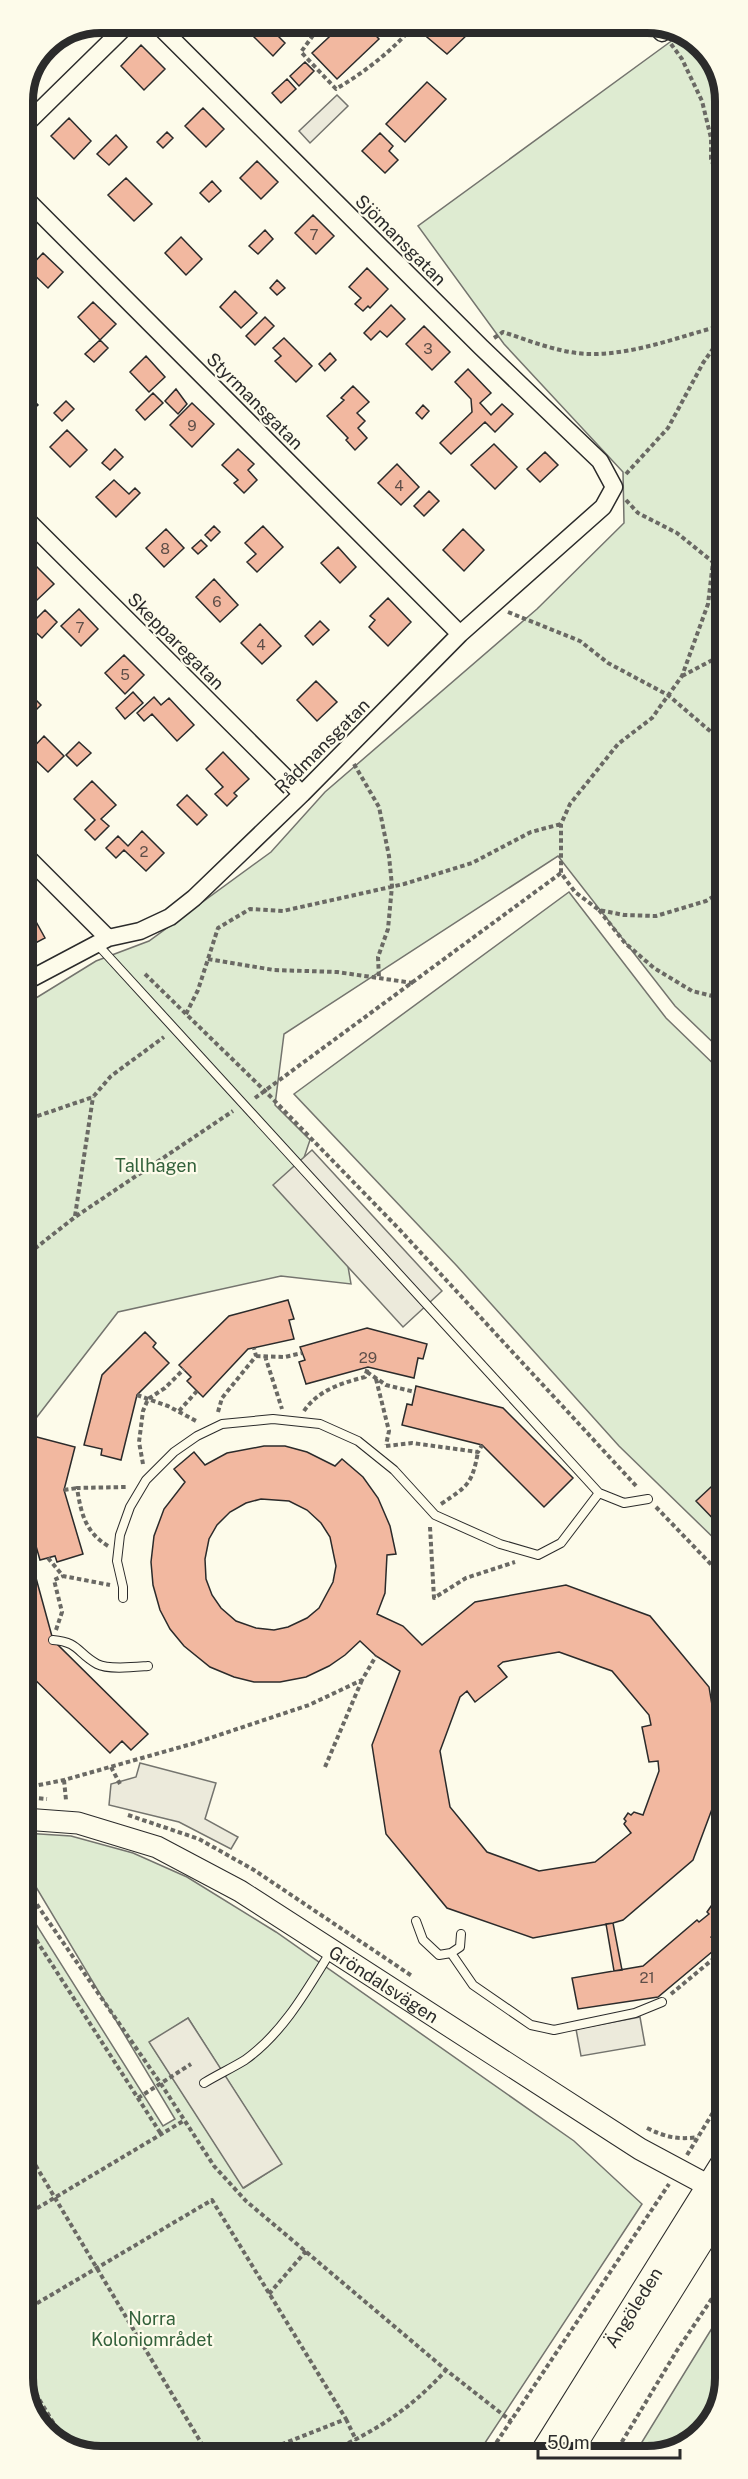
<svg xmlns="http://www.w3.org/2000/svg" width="748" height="2479" font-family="'Public Sans',sans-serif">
	<rect width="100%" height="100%" fill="#fdfbea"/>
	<path fill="#deebd1" stroke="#74746e" stroke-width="1.5" fill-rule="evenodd" d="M681,34L699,42L724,86L725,1054L675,1006L558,856L284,1034L275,1105L310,1140L292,1193L345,1249L351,1284L281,1276L118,1312L23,1435V1006L96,961L149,941L271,852L325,792L537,609L624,523L623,472L504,344L418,226Z
		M569,892L666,1018L725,1075V1549L619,1446L457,1266L294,1094Z
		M24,1833L71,1836L133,1853L187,1877L276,1932L574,2141L642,2204L477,2455L96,2456L49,2437L24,2393V1905L163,2126L175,2119L24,1867ZM188,2018L281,2164L244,2188L150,2043Z
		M725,2307V2378L706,2429L662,2455H634Z"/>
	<path fill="#eceadb" stroke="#74746e" stroke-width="1.5" d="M337,95L348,106L310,143L299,131Z
		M312,1150L442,1291L403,1327L273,1185Z
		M140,1763L216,1783L205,1819L238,1837L231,1849L179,1822L109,1805L111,1784L136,1777Z
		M640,2017L645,2045L581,2056L576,2029Z
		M188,2018L282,2164L243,2188L149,2042Z"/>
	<path fill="#f2b8a0" stroke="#2b2b2b" stroke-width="1.5" fill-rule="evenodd" d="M252,23H265L285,43L273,56L246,29Z
		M344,23H364L379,39L337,79L312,53Z
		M417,23H458L468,34L447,54L421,32L423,30Z
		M593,23H618L605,36Z
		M141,45L165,69L144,90L121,66Z
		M305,62L314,71L299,86L290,76Z
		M287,79L296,89L281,103L272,93Z
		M427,82L446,99L405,142L386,124Z
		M203,108L224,129L206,147L185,126Z
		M69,118L91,141L74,159L51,136Z
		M167,132L173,138L163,148L157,142Z
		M380,133L393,146L389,151L398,160L385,173L362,151Z
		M116,135L127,147L109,165L97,154Z
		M257,161L278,182L261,199L240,178Z
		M126,178L152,204L134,221L108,195Z
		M212,181L221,191L209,202L200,193Z
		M313,215L334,236L316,254L295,233Z
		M265,230L273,239L258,254L249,246Z
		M181,237L202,259L186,275L165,253Z
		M43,253L63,272L48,288L28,269Z
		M367,268L388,289L370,308L368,306L363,311L355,304L361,298L349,287Z
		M277,280L285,288L277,295L270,288Z
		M235,291L257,313L241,328L220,307Z
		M93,302L116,324L100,340L78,317Z
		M391,305L405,319L387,337L380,331L371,340L364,333Z
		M265,317L274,326L255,345L246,336Z
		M424,326L450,352L432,370L406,344Z
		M284,338L312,366L296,382L275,361L281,356L273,348Z
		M100,340L108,348L94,362L85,354Z
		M330,353L336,360L325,371L319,364Z
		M146,356L165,377L149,392L130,372Z
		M468,369L491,393L480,403L491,415L502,404L513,414L495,432L485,422L451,454L440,443L472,412L471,399L455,382Z
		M353,386L369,402L357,413L365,421L358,428L367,438L355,450L346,440L348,438L327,416L344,400L341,398Z
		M23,389L38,405L23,419Z
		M176,389L187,404L178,414L165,401Z
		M153,393L163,403L145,420L136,410Z
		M66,401L74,409L62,421L54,413Z
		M192,403L214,424L192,447L170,425Z
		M423,405L429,411L422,419L416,413Z
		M67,430L87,450L70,467L50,447Z
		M494,444L517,467L495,489L471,465Z
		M115,449L123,457L110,470L102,463Z
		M238,449L254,464L248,470L257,480L244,493L234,483L238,480L222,465Z
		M545,452L558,465L540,482L527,469Z
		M397,464L419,487L401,505L378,483Z
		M114,480L129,494L135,488L140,493L116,517L96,497Z
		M429,491L439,501L424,516L414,506Z
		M214,526L220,532L211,541L205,535Z
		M263,526L283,547L257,572L247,562L256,554L245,543Z
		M166,529L184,548L164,567L146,548Z
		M463,529L484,550L464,571L443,550Z
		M201,540L207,546L198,554L192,548Z
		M338,547L356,567L340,583L321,563Z
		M28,558L54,584L37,600L23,585V561L24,562Z
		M214,579L238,605L220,622L196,597Z
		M388,598L411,622L388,646L369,627L375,620L370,616Z
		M79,609L98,629L81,646L61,626Z
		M45,610L57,622L42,638L29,626Z
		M320,621L329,630L313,645L305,636Z
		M260,624L281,646L262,664L241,643Z
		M124,655L144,675L125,694L105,673Z
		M316,681L337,702L317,721L297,700Z
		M133,692L143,703L125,719L116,708Z
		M32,696L41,705L27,719L23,714V705Z
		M154,697L161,705L169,698L194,725L177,741L152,714L144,721L137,713Z
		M44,736L64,756L48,772L28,753Z
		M79,742L91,753L77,766L66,755Z
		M223,752L249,779L234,793L237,796L227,806L215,794L223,787L206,769Z
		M92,781L116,805L101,819L109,826L95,840L85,830L95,820L74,799Z
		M187,795L207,815L197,825L177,805Z
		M142,831L164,853L146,871L124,850L116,858L106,848L118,836L128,846Z
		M34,918L45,938L24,949L23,924Z
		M288,1300L294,1319L289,1320L294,1339L248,1349L203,1397L187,1381L191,1377L179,1365L229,1316Z
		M367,1328L427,1344L423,1359L418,1358L414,1378L368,1367L306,1384L299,1362L305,1360L300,1347Z
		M145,1332L156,1343L153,1347L169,1363L137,1395L121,1460L101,1455L102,1449L84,1445L102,1375Z
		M416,1386L503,1408L573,1478L544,1507L482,1445L402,1425L407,1404L412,1405Z
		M33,1436L75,1447L64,1490L83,1554L57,1562L55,1556L40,1560L23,1501V1476Z
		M264,1446H285L307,1452L335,1466L342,1459L363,1477L378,1498L390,1526L396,1554L387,1555L385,1593L377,1614L403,1626L422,1645L475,1602L566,1585L650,1616L709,1687L724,1777L693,1860L623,1920L613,1923L533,1938L447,1908L386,1834L372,1745L400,1671L376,1656L360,1641L345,1655L329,1666L306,1677L280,1682H254L234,1677L210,1667L184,1646L170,1629L160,1610L153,1585L151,1562L154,1536L164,1509L185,1482L174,1469L194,1452L205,1465L227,1453ZM261,1499L289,1501L307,1510L321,1523L330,1537L336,1566L333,1582L319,1608L307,1618L288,1627L274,1630L256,1628L236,1621L221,1608L212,1595L206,1579L205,1559L209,1539L217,1525L230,1512L246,1503ZM559,1652L612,1671L649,1715L651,1725L642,1727L649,1762L658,1761L659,1771L643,1815L634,1812L631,1815L628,1813L624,1819L626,1821L624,1824L631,1833L595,1862L539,1871L487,1852L450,1807L440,1751L460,1697L467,1691L475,1702L507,1677L498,1666L503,1662Z
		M725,1474V1531L696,1501Z
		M33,1567L53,1640L148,1734L131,1750L122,1741L110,1753L24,1669V1570Z
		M725,1880V1926L711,1937L719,1946L658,1997L578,2009L572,1978L643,1966L697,1920L699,1922L709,1914L707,1912L723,1889L721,1887Z
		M613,1923L622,1970L614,1971L606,1924Z"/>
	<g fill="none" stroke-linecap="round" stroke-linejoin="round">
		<g stroke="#2b2b2b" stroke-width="10">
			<path id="service" d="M97,944L599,1493L624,1503L648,1499
				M123,1598V1587L117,1561L120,1535L130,1507L146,1480L174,1452L197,1436L222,1424L273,1419L320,1424L358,1441L394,1470L435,1515L500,1544L538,1555L561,1543L599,1493
				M53,1640C79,1642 77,1653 97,1664C108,1670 135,1667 148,1666
				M416,1921L423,1940L439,1955L451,1953L460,1947L461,1934
				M451,1953L473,1985L531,2025L554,2030L635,2013L662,2002
				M204,2083C217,2075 232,2068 245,2060C283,2033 307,1990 331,1951"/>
		</g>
		<g stroke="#2b2b2b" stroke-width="19">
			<path id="minor" d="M653,23L662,33
				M23,127L129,23
				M23,196L460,634
				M23,516L302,794
				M23,853L108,938
				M23,983L108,938L140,931L170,917L194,898L302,794L460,634L603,507L614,487L600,461L481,347L156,23"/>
		</g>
		<g stroke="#2b2b2b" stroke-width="23">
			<g id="tertiary">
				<path id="s1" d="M24,1819L78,1823L157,1847L240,1891L640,2149L722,2193"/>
			</g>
		</g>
		<g stroke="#2b2b2b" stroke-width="26">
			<g id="secondary">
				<path id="s2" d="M541,2455L725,2160"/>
				<path d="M568,2455L725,2203"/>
			</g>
		</g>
		<path stroke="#6a6964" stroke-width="4" stroke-dasharray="4.5 3" stroke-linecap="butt" d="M322,23L301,52L336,89C363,73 388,54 409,31L407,23
			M671,44L682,59L702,101L711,138V159L724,191
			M494,338L503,332C530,341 560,353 588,354C635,355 680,336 724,325
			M626,474L668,428L703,363L724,333
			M626,500L638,513L677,533L713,562
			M724,547L713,562L708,604L682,676L652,718L618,744L570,804L561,824V873L575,892L599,910L624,915L656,916L706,901L724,890
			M508,612L580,641L608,663L668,695L724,743
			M682,676L724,654
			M354,764L379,807L389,856L392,886L388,929L378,957L379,978
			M599,910L625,943L654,968L692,991L725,999
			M208,959L274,970L337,972L413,983
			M145,974L266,1092L400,1230L638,1488
			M186,1014L198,990L218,928L250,909L283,911L404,884L472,863L531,832L561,824
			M255,1098L561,873
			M23,1121L93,1097L111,1076L164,1037
			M75,1216L93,1097
			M23,1258L75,1217L233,1111
			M256,1356L285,1357L302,1353
			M265,1356L282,1409
			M367,1372L386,1385L415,1392
			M376,1379L389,1431L386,1445
			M137,1395L168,1406L198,1422
			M179,1411L197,1391
			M304,1411C318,1390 342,1383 365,1377L368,1367
			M218,1412L222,1398L256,1356L254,1348
			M386,1446L412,1443L478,1452L482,1445
			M143,1464L139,1442L143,1411L148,1399L165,1388L184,1369
			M64,1490L77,1488
			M441,1504C468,1486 472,1484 478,1452
			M656,1507L725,1579
			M430,1527L434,1598L466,1578L515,1562
			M108,1546C85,1532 81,1513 77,1488L126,1487
			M48,1558L63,1576L110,1585
			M56,1630L62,1612L54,1580L63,1576
			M111,1767L120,1784
			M325,1767L362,1680
			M64,1780L66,1800
			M24,1788L64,1780L195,1743L309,1705L362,1680L376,1656
			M24,1797L47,1799
			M128,1815L199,1839L254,1870L412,1976
			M24,1886L161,2084L214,2166L246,2201L446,2370L511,2421
			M24,1921L161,2134
			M671,1994L718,1955L725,1961
			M138,2098L191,2064
			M647,2128C665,2137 678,2140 698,2137
			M24,2146L209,2456
			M687,2155L725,2093
			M24,2216L185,2120
			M269,2294L306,2251
			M24,2311L212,2200L346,2419L252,2456
			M24,2374L66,2444
			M346,2419L356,2440
			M488,2455L669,2184
			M614,2455L676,2352L725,2279
			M321,2456C372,2433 408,2412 446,2370"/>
		<use href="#service" stroke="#fdfbea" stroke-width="8"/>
		<use href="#minor" stroke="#fdfbea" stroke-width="16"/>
		<use href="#tertiary" stroke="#fdfbea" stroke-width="21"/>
		<use href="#secondary" stroke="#fdfbea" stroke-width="24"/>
	</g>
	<g text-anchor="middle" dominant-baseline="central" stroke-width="4.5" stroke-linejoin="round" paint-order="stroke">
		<g font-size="15" fill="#5d4e48">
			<text x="314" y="234">7</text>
			<text x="428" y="348">3</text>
			<text x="192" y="425">9</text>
			<text x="399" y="485">4</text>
			<text x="165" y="548">8</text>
			<text x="217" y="601">6</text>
			<text x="80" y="627">7</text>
			<text x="261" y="644">4</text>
			<text x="125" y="674">5</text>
			<text x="144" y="851">2</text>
			<text x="368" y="1357">29</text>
			<text x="647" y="1977">21</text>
		</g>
		<g font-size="18" fill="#2b2b2b" stroke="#fdfbea">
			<text transform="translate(401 240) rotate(45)">Sjömansgatan</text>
			<text transform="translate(255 401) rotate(45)">Styrmansgatan</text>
			<text transform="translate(176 641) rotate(45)">Skepparegatan</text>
			<text transform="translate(322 746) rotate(-45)">Rådmansgatan</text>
			<text stroke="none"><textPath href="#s1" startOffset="402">Gröndalsvägen</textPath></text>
			<text stroke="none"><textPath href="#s2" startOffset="174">Ängöleden</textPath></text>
		</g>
		<g font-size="18" fill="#34623c" stroke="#fdfbea">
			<text x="156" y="1165">Tallhagen</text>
			<text x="152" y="2318">Norra<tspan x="152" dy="21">Koloniområdet</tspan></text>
		</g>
	</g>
	<path d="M0 0H748V2479H0ZM101 33H647A68 68 0 0 1 715 101V2378A68 68 0 0 1 647 2446H101A68 68 0 0 1 33 2378V101A68 68 0 0 1 101 33Z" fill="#fdfbea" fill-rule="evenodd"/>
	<path fill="none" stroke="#2b2b2b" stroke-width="8" d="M101 33H647A68 68 0 0 1 715 101V2378A68 68 0 0 1 647 2446H101A68 68 0 0 1 33 2378V101A68 68 0 0 1 101 33Z"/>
	<path d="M538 2449v9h142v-9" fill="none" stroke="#2b2b2b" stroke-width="3"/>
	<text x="547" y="2449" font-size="18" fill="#2b2b2b" stroke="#fdfbea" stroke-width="4.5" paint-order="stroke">50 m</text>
</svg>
